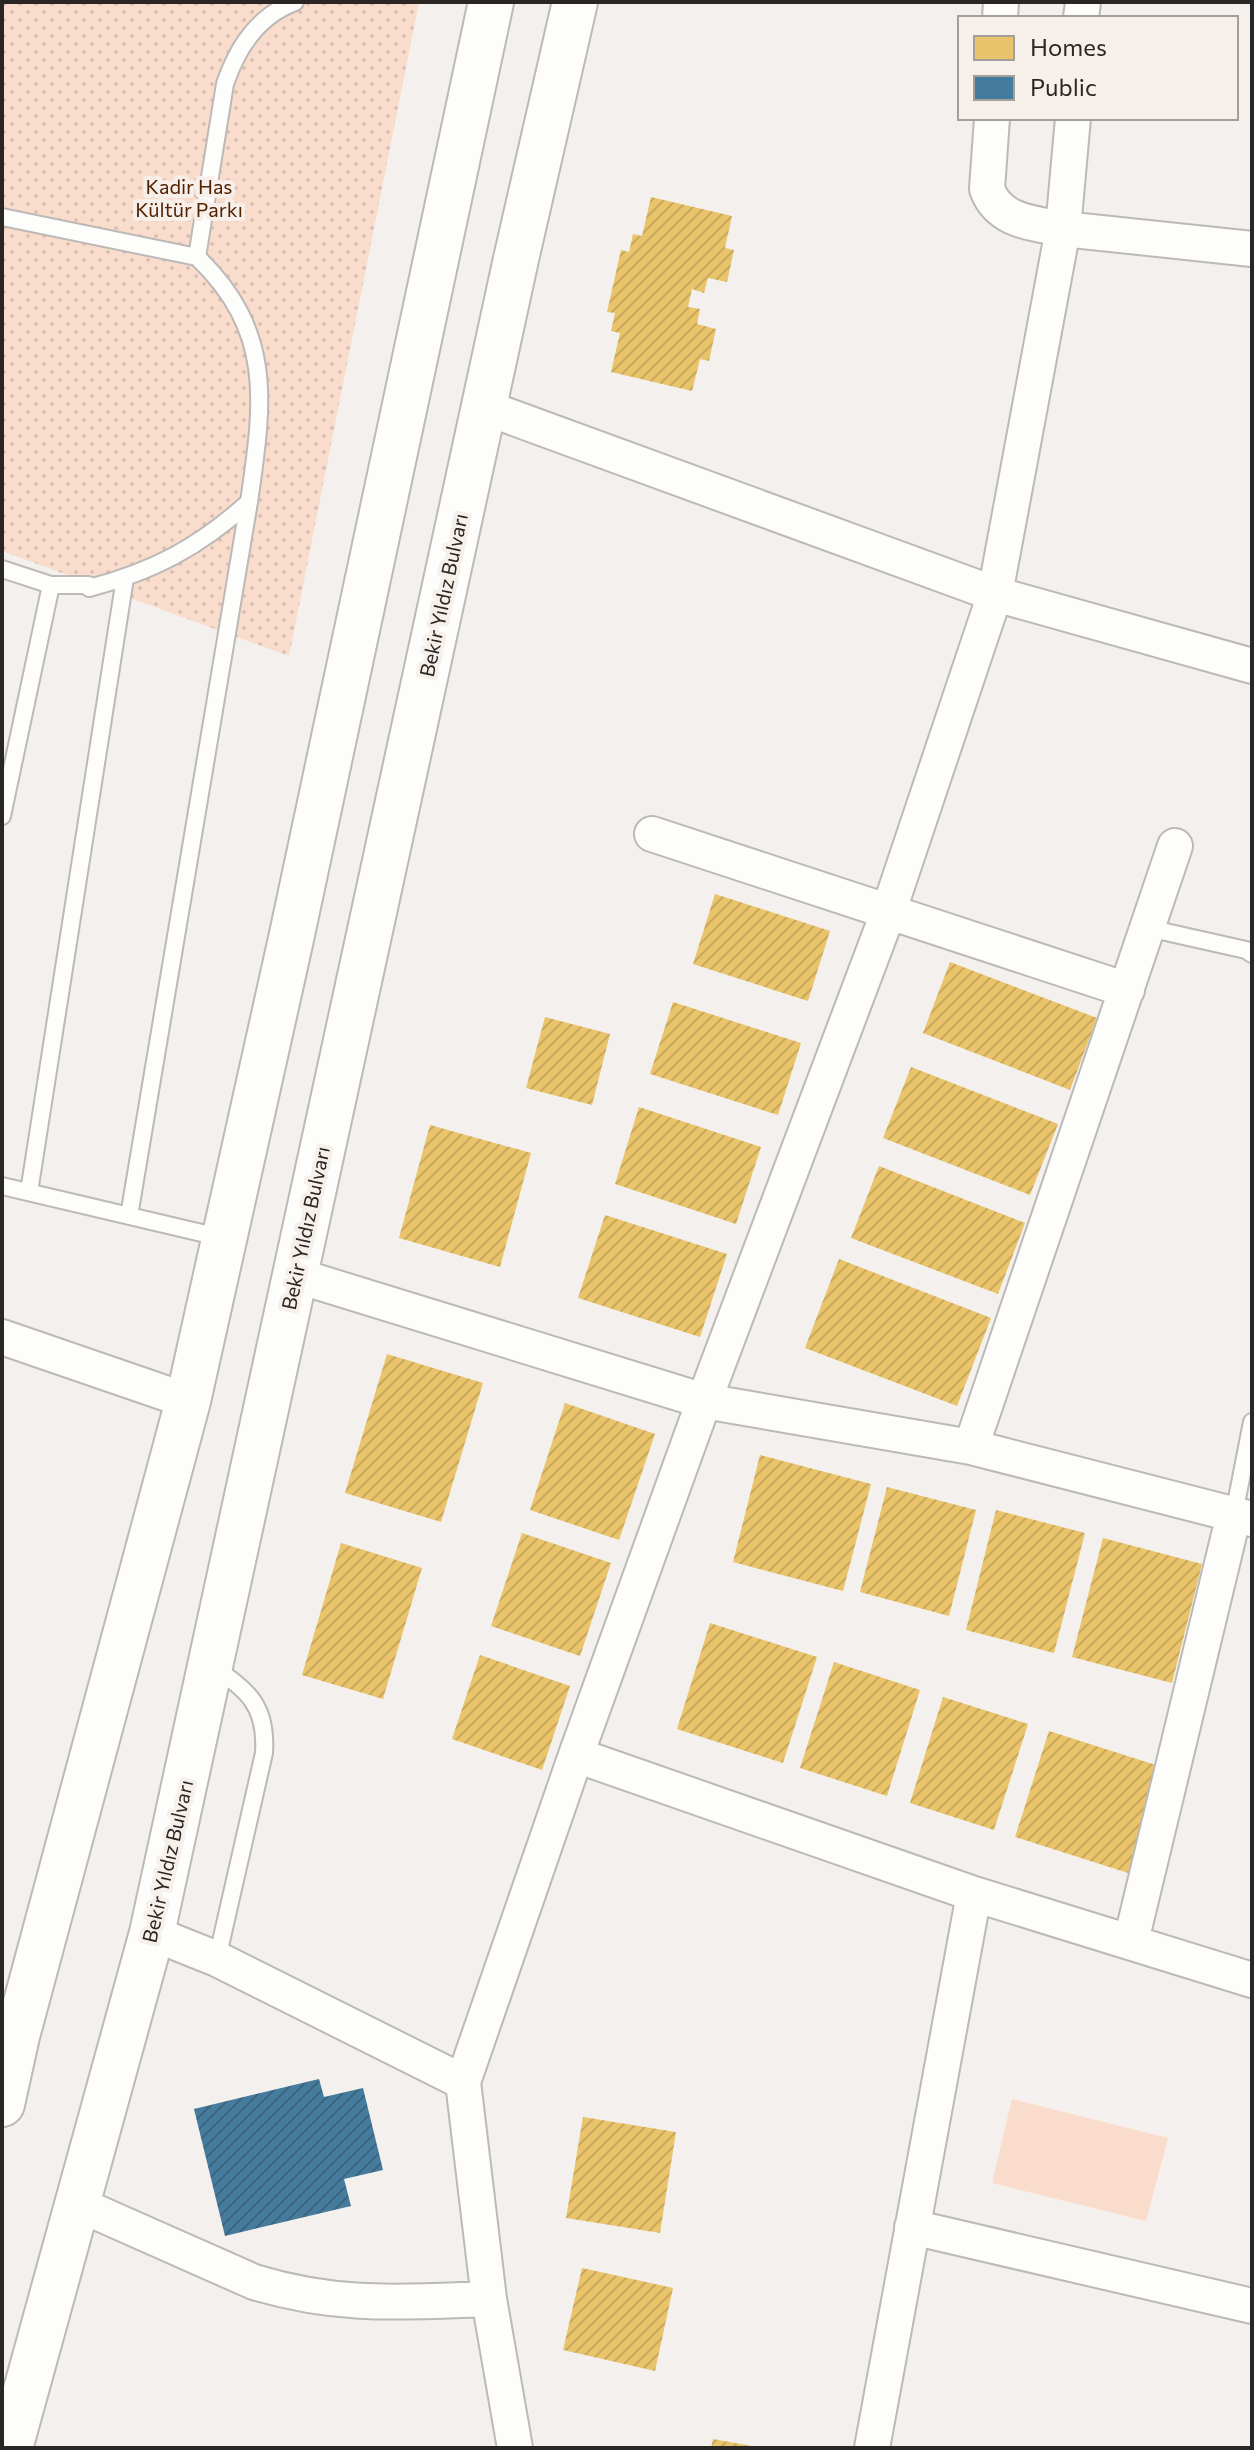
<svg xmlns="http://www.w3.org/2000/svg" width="1254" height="2450" font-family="Commissioner,sans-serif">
	<defs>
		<pattern id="park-dots" width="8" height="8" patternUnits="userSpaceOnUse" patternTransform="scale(2)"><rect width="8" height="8" fill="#fadccd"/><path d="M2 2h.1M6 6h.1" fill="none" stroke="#d6bdb0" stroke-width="1.8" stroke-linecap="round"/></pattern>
		<pattern id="homes-hatch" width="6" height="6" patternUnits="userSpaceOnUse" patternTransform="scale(2)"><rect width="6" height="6" fill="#e9c46a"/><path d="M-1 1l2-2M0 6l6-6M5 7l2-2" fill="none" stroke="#c8a85c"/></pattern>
		<pattern id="public-hatch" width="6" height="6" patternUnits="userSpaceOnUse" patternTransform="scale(2)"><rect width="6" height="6" fill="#457b9d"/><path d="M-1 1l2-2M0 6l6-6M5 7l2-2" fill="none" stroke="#3a6580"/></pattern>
	</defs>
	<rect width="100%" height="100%" fill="#f4f0ed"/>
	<path fill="#fadccd" d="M1012,2099L1168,2138L1146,2221L992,2183Z"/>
	<path fill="url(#park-dots)" d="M2,2H419L289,656L2,551Z"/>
	<path fill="url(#homes-hatch)" d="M651,197L732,216L725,248L734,250L727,282L708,278L704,293L692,289L688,307L700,309L697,324L716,329L709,361L700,359L692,391L611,372L620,333L611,331L615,313L607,312L621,250L629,252L633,234L642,236Z
		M715,894L830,931L808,1001L693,964Z
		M950,962L1097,1018L1070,1090L923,1033Z
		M673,1002L801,1043L778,1115L650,1074Z
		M545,1017L610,1034L592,1105L526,1088Z
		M911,1067L1058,1124L1030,1195L883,1138Z
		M639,1107L761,1147L736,1224L615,1184Z
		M430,1125L531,1153L500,1267L399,1238Z
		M879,1166L1025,1223L998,1294L851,1238Z
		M605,1215L727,1254L700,1337L578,1298Z
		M839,1259L991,1318L957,1406L805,1348Z
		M387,1354L483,1383L441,1522L345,1493Z
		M565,1403L655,1434L619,1540L530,1510Z
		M760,1455L871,1484L843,1591L733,1562Z
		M887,1487L976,1510L949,1616L860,1592Z
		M996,1510L1085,1533L1054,1653L966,1630Z
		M522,1533L611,1563L580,1656L491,1626Z
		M1103,1538L1202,1564L1172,1683L1072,1657Z
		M341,1543L422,1568L383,1699L302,1675Z
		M710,1623L817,1657L783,1763L677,1729Z
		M480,1655L570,1686L542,1770L452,1739Z
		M834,1662L920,1690L887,1796L800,1768Z
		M943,1697L1028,1724L994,1830L910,1803Z
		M1049,1731L1162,1767L1128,1873L1015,1837Z
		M583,2117L676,2132L660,2233L566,2218Z
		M582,2268L673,2288L655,2371L563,2350Z
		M713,2439L752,2446V2448H711Z"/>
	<path fill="url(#public-hatch)" d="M319,2079L324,2097L363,2088L383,2170L344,2179L351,2206L225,2236L194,2109Z"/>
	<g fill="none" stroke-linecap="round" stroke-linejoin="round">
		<g stroke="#bcb9b7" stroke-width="20">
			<path id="service" d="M2,217L197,257C275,332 263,404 249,502L129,1216
				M197,257L225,84C237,48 257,16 295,2
				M2,569L51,585H88L89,588C154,571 199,547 249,502
				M2,816L51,585
				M1148,928L1246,950L1252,954
				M2,1186L223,1238
				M29,1192L125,578
				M1234,1514L1252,1422
				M212,1666C248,1691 267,1705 264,1753L217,1959"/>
		</g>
		<g stroke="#bcb9b7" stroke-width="38">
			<path id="minor" d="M1000,18L1001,2
				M1081,18L1083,2
				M1073,118L1063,229L1252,249
				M484,407L995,594L1252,666
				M652,834L1127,990
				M295,1275L704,1401L971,1447L1252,1519
				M2,1337L188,1401
				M971,1447L1175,846
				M576,1755L974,1894L1252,1980
				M152,1933L217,1959L463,2082
				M1131,1941L1234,1514
				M78,2204L254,2282C339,2308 403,2302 489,2299
				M912,2227L1252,2306
				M515,2448L489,2299L463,2082L576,1755L704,1401L888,913L995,594L1063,229C1033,223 999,222 987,189L992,118
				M872,2448L974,1894"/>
		</g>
		<g stroke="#bcb9b7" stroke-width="48">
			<path id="primary" d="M2,2104L17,2036L188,1401L291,939L491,2
				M10,2448L152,1933L516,259L575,2"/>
		</g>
		<use href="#service" stroke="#fdfdfc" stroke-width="16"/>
		<use href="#minor" stroke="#fdfdfc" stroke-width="34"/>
		<use href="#primary" stroke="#fdfdfc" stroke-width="44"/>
	</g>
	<g text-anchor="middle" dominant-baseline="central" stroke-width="8" stroke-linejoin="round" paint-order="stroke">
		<g font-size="20" fill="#532201" stroke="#f7efea">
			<text x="189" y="186">Kadir Has<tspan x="189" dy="23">Kültür Parkı</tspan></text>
		</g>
		<g font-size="20" fill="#292624" stroke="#f7efea">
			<text transform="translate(443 595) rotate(-78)">Bekir Yıldız Bulvarı</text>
			<text transform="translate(305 1228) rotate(-78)">Bekir Yıldız Bulvarı</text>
			<text transform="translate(167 1861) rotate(-77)">Bekir Yıldız Bulvarı</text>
		</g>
	</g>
	<rect width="1254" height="2450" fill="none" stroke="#292624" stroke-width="8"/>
	<rect x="958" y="16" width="280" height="104" fill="#f7efea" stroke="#a59f9b" stroke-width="2"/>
	<rect x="974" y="36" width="40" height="24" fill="#e9c46a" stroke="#a59f9b" stroke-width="2"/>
	<text x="1030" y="56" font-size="24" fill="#292624">Homes</text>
	<rect x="974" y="76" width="40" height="24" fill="#457b9d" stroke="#a59f9b" stroke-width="2"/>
	<text x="1030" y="96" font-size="24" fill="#292624">Public</text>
</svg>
